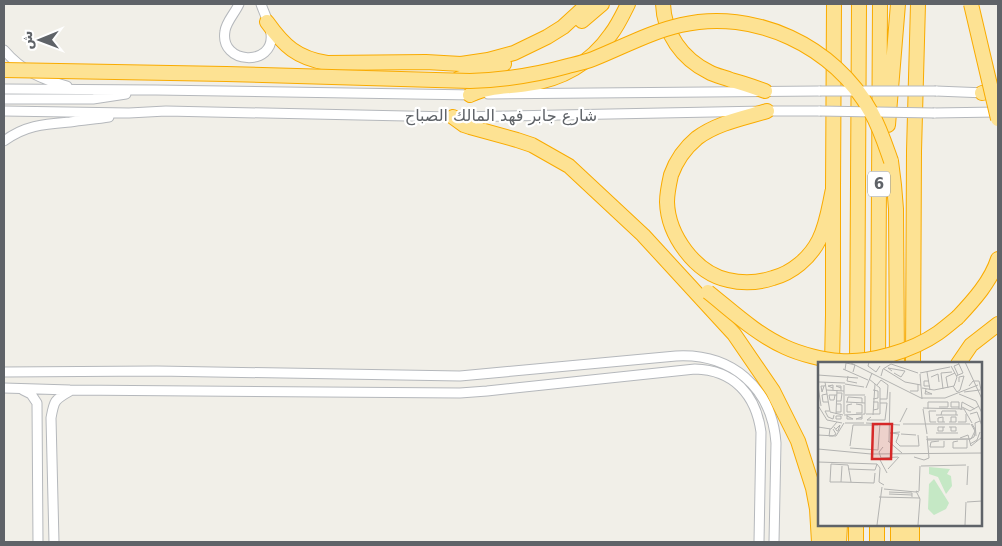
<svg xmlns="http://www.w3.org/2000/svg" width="1002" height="546" font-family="'DejaVu Sans',Cairo,sans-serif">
	<rect width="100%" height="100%" fill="#f1efe8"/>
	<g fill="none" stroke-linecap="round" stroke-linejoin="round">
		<g stroke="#b5b8bc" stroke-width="11">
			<path id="tertiary" d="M239,4C235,13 226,22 225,31C219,65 275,67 271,34C270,24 264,13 261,4
				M4,50C22,71 41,79 67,86
				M4,89L156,90L475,95
				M936,91L986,93
				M488,94L820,91
				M4,99H93L126,94
				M4,111L129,113L166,111L453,117L767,111H820
				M934,113L998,112
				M4,141C25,125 45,124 70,122C83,120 96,119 109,117
				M4,372L157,371L460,376L676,356C731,353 772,387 776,443L774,542
				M4,388L70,390L460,393L487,391L695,369C734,370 756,395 761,432L759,542
				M23,390L31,394L37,403L38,542
				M54,542L51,418C54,401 54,400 70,391"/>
		</g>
		<g stroke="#f9ab00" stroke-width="16">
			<path id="motorway" d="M663,4C664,33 682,59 709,72C716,76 724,77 731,80C743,83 754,87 765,91
				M582,21L602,4
				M267,22C284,46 297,58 327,63L426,62L461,64L488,60L514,53L547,37L563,27L588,4
				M458,79L504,64
				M982,93L998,90
				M470,95C487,86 508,87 527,84C561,80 591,63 611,34C618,25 623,14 628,4
				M767,111C744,118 717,123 697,138C685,148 676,161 671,175C669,184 667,193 667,202C668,235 695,273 728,280C744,284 758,283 773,278C792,273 810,258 819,240C827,224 829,207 833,189
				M453,117L464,125L470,127L517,140L532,145L569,166L643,235L734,334L773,391L798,441L813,488L817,509L819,542
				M888,125L898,4
				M891,161L894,185L896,209L897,364
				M958,317C974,300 991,281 998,259
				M832,364L833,315V189L834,4
				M857,364L859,4
				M878,364L880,4
				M913,364L914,151L918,4
				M958,364L971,345L998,324
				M898,525V542
				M828,542V525
				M839,542L840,525
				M856,542V525
				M877,542V525
				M912,542V525"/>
		</g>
		<use href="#tertiary" stroke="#fff" stroke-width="9"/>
		<use href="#motorway" stroke="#fde293" stroke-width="14"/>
		<g stroke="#b5b8bc" stroke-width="11" stroke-linecap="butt">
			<path id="tertiary-bridge" d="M820,91H936
				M820,111L934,113"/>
		</g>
		<g stroke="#f9ab00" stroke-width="16" stroke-linecap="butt">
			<path id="motorway-bridge" d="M971,4L998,119
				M4,70L226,74L470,81C503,80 536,75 568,66C576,64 585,62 593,59C623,47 650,32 681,25C754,8 835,46 871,112C880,128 885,144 891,161
				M708,292C732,311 756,334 785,347C800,354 823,360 840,361C871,363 912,351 938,333C945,328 952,322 958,317"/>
		</g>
		<use href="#tertiary-bridge" stroke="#fff" stroke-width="9"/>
		<use href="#motorway-bridge" stroke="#fde293" stroke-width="14"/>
	</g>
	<g text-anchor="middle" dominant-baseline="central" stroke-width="4.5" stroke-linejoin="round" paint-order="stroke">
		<rect fill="#fff" stroke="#8f9295" stroke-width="1" x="868" y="171.5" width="22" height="25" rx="4"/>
		<g font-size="15" font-weight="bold" fill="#5f6368">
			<text x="879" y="184">6</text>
		</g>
		<g font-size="16" fill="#5f6368" stroke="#fff">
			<text x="501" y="115">شارع جابر فهد المالك الصباح</text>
		</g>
	</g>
	<g transform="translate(818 362)">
		<rect width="164" height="164" fill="#f1efe8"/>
		<path d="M111,105L132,107L129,112L133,114L134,124L128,132L120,115L111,112ZM116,117L131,141L128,147L116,153L110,147L111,122Z" fill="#c5e8c5"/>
		<path fill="none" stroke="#b3b3b1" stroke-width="1" d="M31,0L103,36H127L160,23M51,0L50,4L58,10L62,4M147,0L164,37M25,7L50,18M66,7L87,20L103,23M27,8L28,1L33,2L37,3L35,10M74,9L70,6L87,9L83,15L76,11M109,10L112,28M102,11L132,5M102,12L104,37M0,13L40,16M140,13L136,4L141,2M30,14L29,19L39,21M63,14L65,7L73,2L100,11M138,14L145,11L140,0M113,15L120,12L121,20M111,19H106V24H112M1,20L27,21M7,20L12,50L25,53M27,22L46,25M59,23L63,18L70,23L69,37H62M0,24L3,44M6,24L4,30L3,24H6L8,23M135,24L139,30L142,28L146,14L141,15V20M151,24L155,19H161L164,32M23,26L18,24H23V29M48,26L54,11M104,26L116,28L136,24L139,15L133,4M130,26L128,15L137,11M125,27L123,11L134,10M8,28L26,29M15,28V23L10,24L15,26M92,29H100V22M107,29L114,32H107L108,27M146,30L162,28M9,32L4,33L5,40H10M141,32L158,39L164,51M17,33L16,38H12L11,33H19M27,33H47M55,37L60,36V29L55,28M19,39H23L24,31H19M28,40L47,41M29,40L30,35L44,36V41M62,41H69L67,58M1,45L9,58L24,61M141,45H133V40H141V47M144,45L152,49L161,44M105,46L146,47L154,61M105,47L109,72M110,47V40H130V45H121M55,48L60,47V40H55M143,48L144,40L157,47M11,49H7L10,55L15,57L16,53M18,50H23V42H19M33,50H29V43L34,42M38,51H44V43L38,42M18,52L19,28M26,52V23M47,52V34M48,52H62V26L51,17M152,52L159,50L164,64M26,53L47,52M55,53L57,22M118,53H140M123,53L124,49H138V53M18,54H23V57H18ZM29,54L35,57H29V53M44,55L38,57H44V53M53,55L49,58H67M82,60L89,46M118,60H112L111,49H118M125,60V55L120,56V60H127M131,60H138V55H133V60M140,60H148V52M27,61H46M48,61L82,63M85,62H152M153,62L157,69L153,77H109V78L152,77L156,75L157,71V67L154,62M0,65L13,67L19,60M16,65L19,69H20L22,63L18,67M125,65V69H120V65H127M131,65H138V69H133V65M12,67L11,74H15L18,72L15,67M118,71H140M81,72L78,80L82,84H101L100,73M81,72L72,71L82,70M83,72L98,73M0,73L18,74L26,61M158,74L157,61L162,59M142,76L150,73L153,84L164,75M70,79L84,91M121,79L113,80L112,85H126V79M140,79L135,80V86H149V78M71,80L72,30M152,82L159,78L162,70M32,84L35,63H60M65,85L61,90L63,96L80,95M32,86L60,88L62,61M0,87L53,92L164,91M96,95L106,98L111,96L109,74M61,96L69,111M0,100L59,102L62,106L61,120L66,123M24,104L23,120L56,121L57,111M103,104L148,103M30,107L57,108L59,102M70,107L81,95M23,120H12L13,102L30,103L33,120M149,123L150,104M66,127L98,130M101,129L102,104M71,130L94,131V135M71,132L94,133M61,135L102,136M149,140L164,139M59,163L64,125M100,163L102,137L98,129L101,130M147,163L148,140"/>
		<path fill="#d62828" fill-opacity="0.15" stroke="#d62828" stroke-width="2.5" d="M55,62H74L73,97H54Z"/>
		<rect width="164" height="164" fill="none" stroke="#5f6368" stroke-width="2.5"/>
	</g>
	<rect width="1002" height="546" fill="none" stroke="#5f6368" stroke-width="10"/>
	<g transform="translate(40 40) rotate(269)" stroke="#ffffff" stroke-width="4" paint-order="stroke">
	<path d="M0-4L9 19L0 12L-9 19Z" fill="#5f6368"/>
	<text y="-8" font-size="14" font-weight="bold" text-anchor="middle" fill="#5f6368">ش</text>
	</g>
</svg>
